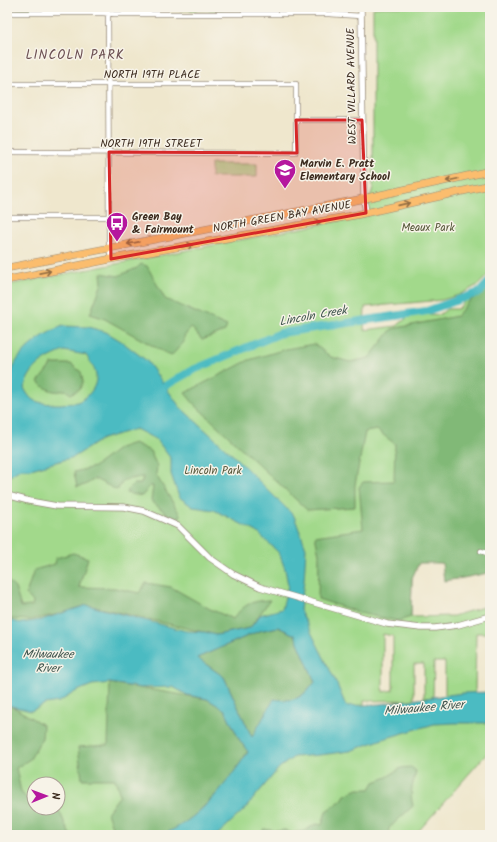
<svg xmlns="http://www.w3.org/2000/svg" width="497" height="842" font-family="Kalam,sans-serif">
	<rect width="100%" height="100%" fill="#f7f3e8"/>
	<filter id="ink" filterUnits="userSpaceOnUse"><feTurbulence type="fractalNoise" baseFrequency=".025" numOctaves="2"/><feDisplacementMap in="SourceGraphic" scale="8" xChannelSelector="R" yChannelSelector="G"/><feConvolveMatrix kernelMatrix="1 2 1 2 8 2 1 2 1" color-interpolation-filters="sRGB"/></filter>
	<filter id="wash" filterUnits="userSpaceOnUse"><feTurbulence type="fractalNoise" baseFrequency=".012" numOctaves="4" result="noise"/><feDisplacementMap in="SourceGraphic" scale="16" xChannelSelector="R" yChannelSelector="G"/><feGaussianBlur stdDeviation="0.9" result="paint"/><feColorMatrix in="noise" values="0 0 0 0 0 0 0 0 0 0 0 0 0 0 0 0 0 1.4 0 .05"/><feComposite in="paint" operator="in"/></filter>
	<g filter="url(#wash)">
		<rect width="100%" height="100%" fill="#efe7cd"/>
		<path fill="#a2d98b" stroke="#6e8254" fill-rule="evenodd" d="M7,7H103V10H7Z
			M114,7H346V11L119,10H114Z
			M381,7H490V273L478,285L459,295L442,300L365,307L364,330L397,326L409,316L430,314L439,315L447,309H458L465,301L490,289L413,545L411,617L453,616L490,605V633H476L475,693L445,696V662H434L433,698L424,699V664H414V700L364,701V707L490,703V750L415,835H7V285L364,216L373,188V8ZM383,634L393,636V690L383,692ZM34,784H58V808H34Z
			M211,164H257V177H211Z"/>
		<path fill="#81b977" stroke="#5e724a" d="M141,264L147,266L165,299L227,326L225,331L202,340L191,327L184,337V342L171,356L103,318L90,314L102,283L101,273L118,276L137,268Z
			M490,287V566L488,573L463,578L444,581L442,563H419L412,578L411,617L398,621L364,614L318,599L319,554L315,536L363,529L359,487L363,482L394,481L395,444L377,430L365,432L355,485V507L307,510L194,404L185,393L249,360L286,349L314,344L331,357L350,362L369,358L392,329L457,316L468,302Z
			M52,364H71L81,372L83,382L80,389L71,394L65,390C54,394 46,389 38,382Z
			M134,443L150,451L157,466L156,475L181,516L175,520L151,501L153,486H150L142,496L126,493L133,484H141L143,477L124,480L117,490L95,479L85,485L77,487L74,472L94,467L119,448Z
			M73,553L88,558L79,587L115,588L139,593L146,583L171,587L210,609L233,619C244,604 251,601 270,600L250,628L216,635L87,605L60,614L30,620L7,619V577L8,581L15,588L21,607L32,606L33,602L26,594L34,570L55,564L56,558Z
			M278,627L295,635L315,682C301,698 296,702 274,700L252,737L224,677L197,658L259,631Z
			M110,683L207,699L225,710L239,739L248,751L228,782L196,814L176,830L161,835H115L107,813L120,795L115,779H82L78,747L108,745Z
			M7,705L15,708L43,725L42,738L30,759L16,768L21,792L31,804H34V808H58L70,835H9L7,834Z
			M411,767L416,771C413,785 409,791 413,806L389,828L388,834L386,835H259L264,829L277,831L285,830L292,833L304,831L316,824L322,825L326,811L342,800L345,795L358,789H370L374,782L387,777L401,768Z"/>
		<path fill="#4cbbc2" stroke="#447270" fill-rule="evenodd" d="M63,326L88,327L106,332L121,341L147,361L180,407L235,457L294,516L306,548L304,581L300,610L336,682L346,706L381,704L463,693L490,692V723H454L434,724L383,739L350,751L320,755L294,757L279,768L244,810L217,835H161C200,820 226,784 248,752L239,739L225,710L207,699L187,695L173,687L141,688L110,683L92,685L75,692L59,702L45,704L31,711L7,705V620L22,623L41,620L87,605L186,631L205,632L216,635L250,628L260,615L282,609L288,585L285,569L279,553L257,532L214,510L193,507L179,497L171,474V459L157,440L136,429L102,439L74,457L31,469H20L7,478C7,446 2,392 15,364C23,348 46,332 63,326ZM64,351L86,355C89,360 93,365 95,371C100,385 87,401 73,403C69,404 65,403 61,404C52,404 42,404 33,400C29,397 26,392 24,388C31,366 44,359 64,351ZM278,627L295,635L315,682C301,698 297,702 274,699L252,737L224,677L197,658L259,631Z"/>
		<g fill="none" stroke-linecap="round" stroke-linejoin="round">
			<path stroke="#4cbbc2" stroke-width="8" d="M156,391L193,370L281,333L427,311L480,292L490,281"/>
		</g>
	</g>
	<g filter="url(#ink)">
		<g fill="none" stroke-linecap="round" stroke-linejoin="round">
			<g stroke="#958876" stroke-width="6">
				<path id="minor" d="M108,7L109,247L111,259
					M7,13H103L114,14H329L361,16
					M7,84H296V150L295,153H291L7,152
					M296,120H362
					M7,217H109
					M481,551L490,554"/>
			</g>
			<g stroke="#958876" stroke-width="7">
				<path id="tertiary" d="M361,7L364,199L366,213
					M7,495L29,501L57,506L124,507L144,511L178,526L210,558L233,574L260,587L387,624L421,628H435L458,625L490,616"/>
			</g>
			<g stroke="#958876" stroke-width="8">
				<path id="primary" d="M7,268L357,200L490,171
					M7,280L111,259L356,215L490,185"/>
			</g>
			<use href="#minor" stroke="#fff" stroke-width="4.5"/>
			<use href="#tertiary" stroke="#fff" stroke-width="5.5"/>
			<use href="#primary" stroke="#fbbd6e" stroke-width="7"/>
		</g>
		<defs><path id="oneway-shaft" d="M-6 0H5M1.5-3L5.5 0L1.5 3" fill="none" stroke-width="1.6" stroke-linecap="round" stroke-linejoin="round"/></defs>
		<g stroke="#916c42">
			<use href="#oneway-shaft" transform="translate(452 180) rotate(168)"/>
			<use href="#oneway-shaft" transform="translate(404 204) rotate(-13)"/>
			<use href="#oneway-shaft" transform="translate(315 223) rotate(-10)"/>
			<use href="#oneway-shaft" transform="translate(133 243) rotate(169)"/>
			<use href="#oneway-shaft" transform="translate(187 246) rotate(-10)"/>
			<use href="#oneway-shaft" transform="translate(45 272) rotate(-11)"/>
		</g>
	</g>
	<path fill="#d62828" fill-opacity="0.2" stroke="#d62828" stroke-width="3" stroke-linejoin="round" d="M296,120H362L366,213L111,259L109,152L297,153Z"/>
	<defs>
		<g id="school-pin" transform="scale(1.15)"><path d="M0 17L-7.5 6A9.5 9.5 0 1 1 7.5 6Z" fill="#b5179e" stroke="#f7f3e8"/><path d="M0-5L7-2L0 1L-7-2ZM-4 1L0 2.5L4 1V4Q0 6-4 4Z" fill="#fff"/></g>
		<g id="bus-pin" transform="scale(1.15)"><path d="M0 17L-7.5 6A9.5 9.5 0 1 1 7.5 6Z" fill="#b5179e" stroke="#f7f3e8"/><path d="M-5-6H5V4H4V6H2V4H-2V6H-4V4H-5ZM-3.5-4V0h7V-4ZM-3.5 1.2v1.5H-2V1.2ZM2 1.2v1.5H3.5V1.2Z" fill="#fff"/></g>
	</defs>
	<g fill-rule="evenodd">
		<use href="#school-pin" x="285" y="170"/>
		<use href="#bus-pin" x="117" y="223"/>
	</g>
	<g text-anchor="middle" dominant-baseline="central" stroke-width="3" stroke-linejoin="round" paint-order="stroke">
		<g font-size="11" fill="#3b2a1e" stroke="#f7f3e8">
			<text x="152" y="75">NORTH 19TH PLACE</text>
			<text transform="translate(352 86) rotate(-91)">WEST VILLARD AVENUE</text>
			<text x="151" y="144">NORTH 19TH STREET</text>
			<text transform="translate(282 217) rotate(-10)">NORTH GREEN BAY AVENUE</text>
		</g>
		<g font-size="11" font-weight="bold" fill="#3b2a1e" stroke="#f7f3e8" text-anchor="start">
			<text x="300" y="164">Marvin E. Pratt<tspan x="300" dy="13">Elementary School</tspan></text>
			<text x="132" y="217">Green Bay<tspan x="132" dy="13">&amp; Fairmount</tspan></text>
		</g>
		<g font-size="11" fill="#555639" stroke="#f7f3e8">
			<text x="428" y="228">Meaux Park</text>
			<text x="213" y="471">Lincoln Park</text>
		</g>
		<g font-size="12" font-style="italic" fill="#40564f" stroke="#f7f3e8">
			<text transform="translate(313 316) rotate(-10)">Lincoln Creek</text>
			<text x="48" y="654">Milwaukee<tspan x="48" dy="14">River</tspan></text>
			<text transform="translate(424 708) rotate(-5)">Milwaukee River</text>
		</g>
		<g font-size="13" letter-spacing="1" fill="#6c5053" stroke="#f7f3e8">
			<text x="75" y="55">LINCOLN PARK</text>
		</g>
	</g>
	<rect width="497" height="842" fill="none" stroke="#f7f3e8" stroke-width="24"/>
	<g transform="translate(46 796) rotate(89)"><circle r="19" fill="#f7f3e8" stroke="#aca397"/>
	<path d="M0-3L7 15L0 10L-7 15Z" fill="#b5179e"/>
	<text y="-6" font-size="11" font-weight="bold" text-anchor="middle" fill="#3b2a1e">N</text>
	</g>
</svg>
